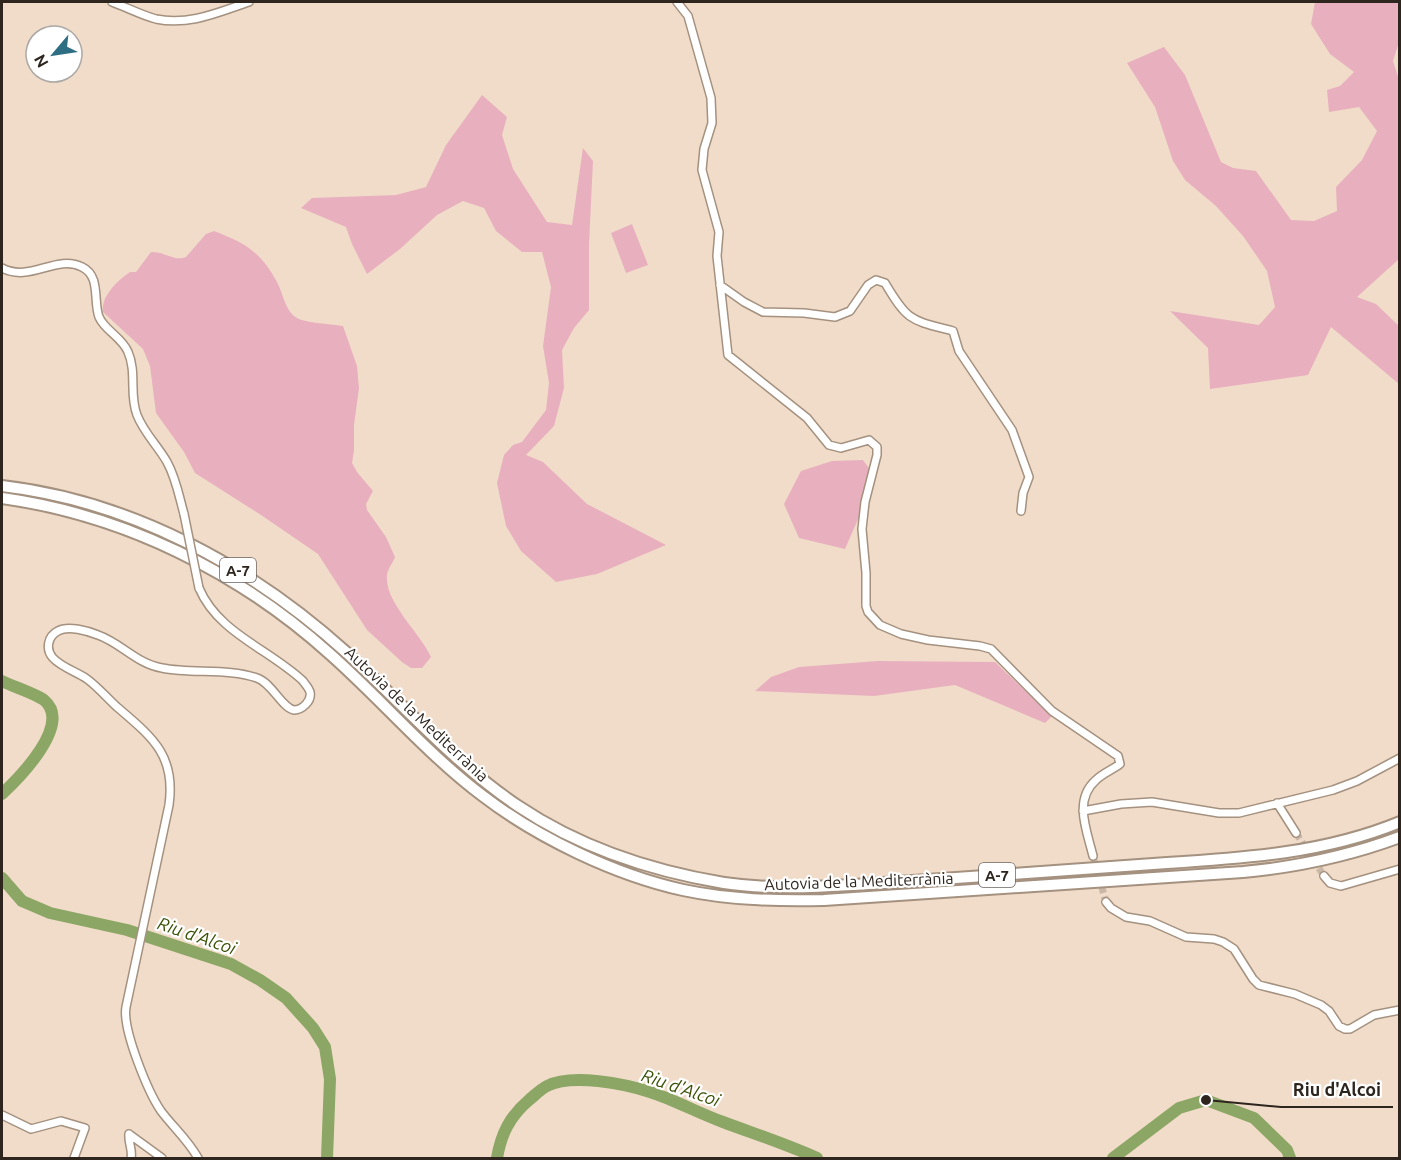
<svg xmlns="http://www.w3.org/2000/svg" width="1401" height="1160" font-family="Ubuntu,sans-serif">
	<rect width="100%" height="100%" fill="#f1dcc9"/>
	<path fill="#e8b0bf" d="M1315,2H1399V42L1393,61L1400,83L1399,259L1357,297L1376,304L1399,326V384L1331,327L1308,375L1210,389L1208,348L1170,311L1259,325L1275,307L1267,271L1243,236L1216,206L1185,180L1173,161L1155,107L1127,63L1164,47L1185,75L1221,162L1233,168L1256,171L1291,220L1314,221L1337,211L1336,187L1362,160L1377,131L1359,107L1329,112L1327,90L1340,86L1354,72L1330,54L1311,24Z
		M482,95L507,117L502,135L513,169L547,222L572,225L583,148L593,161L589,244V310L574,328L562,350L564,388L554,426L526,455L543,462L587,504L666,545L597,574L556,582L521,551L506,526L497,483L504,455L513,445L522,442L546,410L549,383L543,346L551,287L542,252H522L496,231L484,208L463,201L437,215L400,249L367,274L352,244L346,227L301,208L312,198L396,195L426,187L446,145Z
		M632,224L648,265L626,273L611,233Z
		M214,231C245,243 260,251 277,282C283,293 285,311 297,318C306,323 331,324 343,326L357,366L359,388L354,425V450L352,463L357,472L373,491L366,504L367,510L386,537L395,557C392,565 386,570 387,579C387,604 420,633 431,657L422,668H411L402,662L367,630L318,554L261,515L195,473L184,452L156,413L150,366L143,349L103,312C101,296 117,281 130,272H136L151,252C164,251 174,262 186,257L206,234Z
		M863,460L876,478L845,549L799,538L784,504L801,471L832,461Z
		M878,661L995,662L1052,716L1045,723L955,685L874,696L755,691L771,677L799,667Z"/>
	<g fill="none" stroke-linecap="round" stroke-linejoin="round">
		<path stroke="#8ca665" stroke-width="12" d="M2,681C12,686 36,694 44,700C73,724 19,778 2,794
			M2,878L22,901L50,913L127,930L231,964L260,980L286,998L313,1028L325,1047L330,1079L327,1158
			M497,1158C501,1134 510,1116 529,1100C535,1095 541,1089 547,1086C572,1073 625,1084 650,1092C675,1100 698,1113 723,1122C755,1134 786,1144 817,1158
			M1113,1158L1179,1108L1206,1100L1254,1118L1287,1150L1290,1158"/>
		<path stroke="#cab7a7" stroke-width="7" stroke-dasharray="7 3.5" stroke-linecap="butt" d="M1296,833L1324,876
			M1093,856L1106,902"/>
		<g stroke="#a4917f" stroke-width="10">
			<path id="minor" d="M112,2C126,7 141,15 156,19C189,26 219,12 249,2
				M677,2L688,16L711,98L712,123L704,149L702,170L719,232L717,256L728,355L807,418L829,445L841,448L869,440L877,447V455L865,502L862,529L866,573V606L868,612L880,625L901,634L928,640L980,646L991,649L1052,711L1118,756L1120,764C1112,770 1103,773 1096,780C1073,800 1087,831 1093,856
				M2,268C30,283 56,254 82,267C101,276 93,301 99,317C105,331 122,337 128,352C137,372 129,395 137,415C144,433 158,446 167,462C176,478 179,496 184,514
				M720,285L744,302L763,312L804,313L835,317L850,311L868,285L876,280L885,283C908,322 911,320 953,331L959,351L1012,430L1029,477L1023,493L1021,511
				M1277,803L1296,833
				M1083,811L1121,804L1152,802L1219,813H1239L1333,790L1357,781L1400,758
				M1324,876L1330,883L1341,886L1400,869
				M1106,902L1111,908L1126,917L1150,921L1186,937L1214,939L1223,942L1234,949L1253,979L1259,985L1295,994L1321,1005L1329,1011L1339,1026L1345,1029H1350L1374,1015L1400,1010
				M2,1115L31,1129L61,1121L85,1128L74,1158
				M129,1134L162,1158
				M129,1134C128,1143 133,1150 131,1158
				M198,1158C188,1140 173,1127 161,1111C148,1092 122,1029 126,1007L169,805C176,755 152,737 117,707C107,698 98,687 87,679C77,672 61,667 53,658C45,649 48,636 58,631C68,625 88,631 98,635C121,643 137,664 162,668C192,674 229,668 257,678C272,683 282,708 294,710C302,710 312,701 310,692C309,688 305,684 303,681C269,649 218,633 199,588"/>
		</g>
		<g stroke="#a4917f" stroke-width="14">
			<path id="highway" d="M2,486C131,501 251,566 347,653C404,705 454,763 518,806C579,847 652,871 724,883C772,890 821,887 869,884C913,881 956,878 999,875C1055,871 1111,867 1167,863C1246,858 1325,853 1400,822
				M2,498C124,515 239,572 330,654C382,700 427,754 483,796C538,838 615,875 683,890C730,900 777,901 824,900L1243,872C1297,867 1349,856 1400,837"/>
		</g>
		<use href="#minor" stroke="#fff" stroke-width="7"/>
		<use href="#highway" stroke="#fff" stroke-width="10"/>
		<g stroke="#a4917f" stroke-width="10" stroke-linecap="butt">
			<path id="minor-bridge" d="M184,514L199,588"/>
		</g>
		<use href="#minor-bridge" stroke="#fff" stroke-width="7"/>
	</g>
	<g text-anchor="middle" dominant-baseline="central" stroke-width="4.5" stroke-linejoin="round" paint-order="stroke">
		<g fill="#fff" stroke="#6c6662" stroke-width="1.5">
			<rect x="220" y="558" width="36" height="24" rx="4.5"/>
			<rect x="979" y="863" width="36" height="24" rx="4.5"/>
		</g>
		<g font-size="15" font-weight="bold" fill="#2d251e">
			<text x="238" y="570">A-7</text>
			<text x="997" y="875">A-7</text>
		</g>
		<g font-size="16" fill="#2d251e" stroke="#fff">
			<text transform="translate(417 714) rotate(43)">Autovia de la Mediterrània</text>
			<text transform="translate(859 881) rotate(-2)">Autovia de la Mediterrània</text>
		</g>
		<g font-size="18" font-style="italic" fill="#3a5105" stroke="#fff">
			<text transform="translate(197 935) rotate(19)">Riu d'Alcoi</text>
			<text transform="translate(681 1087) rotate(19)">Riu d'Alcoi</text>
		</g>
	</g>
	<path fill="none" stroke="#2d251e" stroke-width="2" d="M1206 1100L1281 1107H1393"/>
	<circle fill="#2d251e" stroke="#fff" stroke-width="2" cx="1206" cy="1100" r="6"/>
	<g font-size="18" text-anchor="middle" font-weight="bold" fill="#2d251e" stroke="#fff" stroke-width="4.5" stroke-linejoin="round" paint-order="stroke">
		<text x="1337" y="1096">Riu d'Alcoi</text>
	</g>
	<rect width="1401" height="1160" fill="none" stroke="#2d251e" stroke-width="6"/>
	<g transform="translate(54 54) rotate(241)"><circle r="28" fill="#ffffff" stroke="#aba8a5" stroke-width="1.5"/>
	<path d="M0-4.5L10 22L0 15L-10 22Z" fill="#2e6e82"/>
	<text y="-9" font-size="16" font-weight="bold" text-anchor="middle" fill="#2d251e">N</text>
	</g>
</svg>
